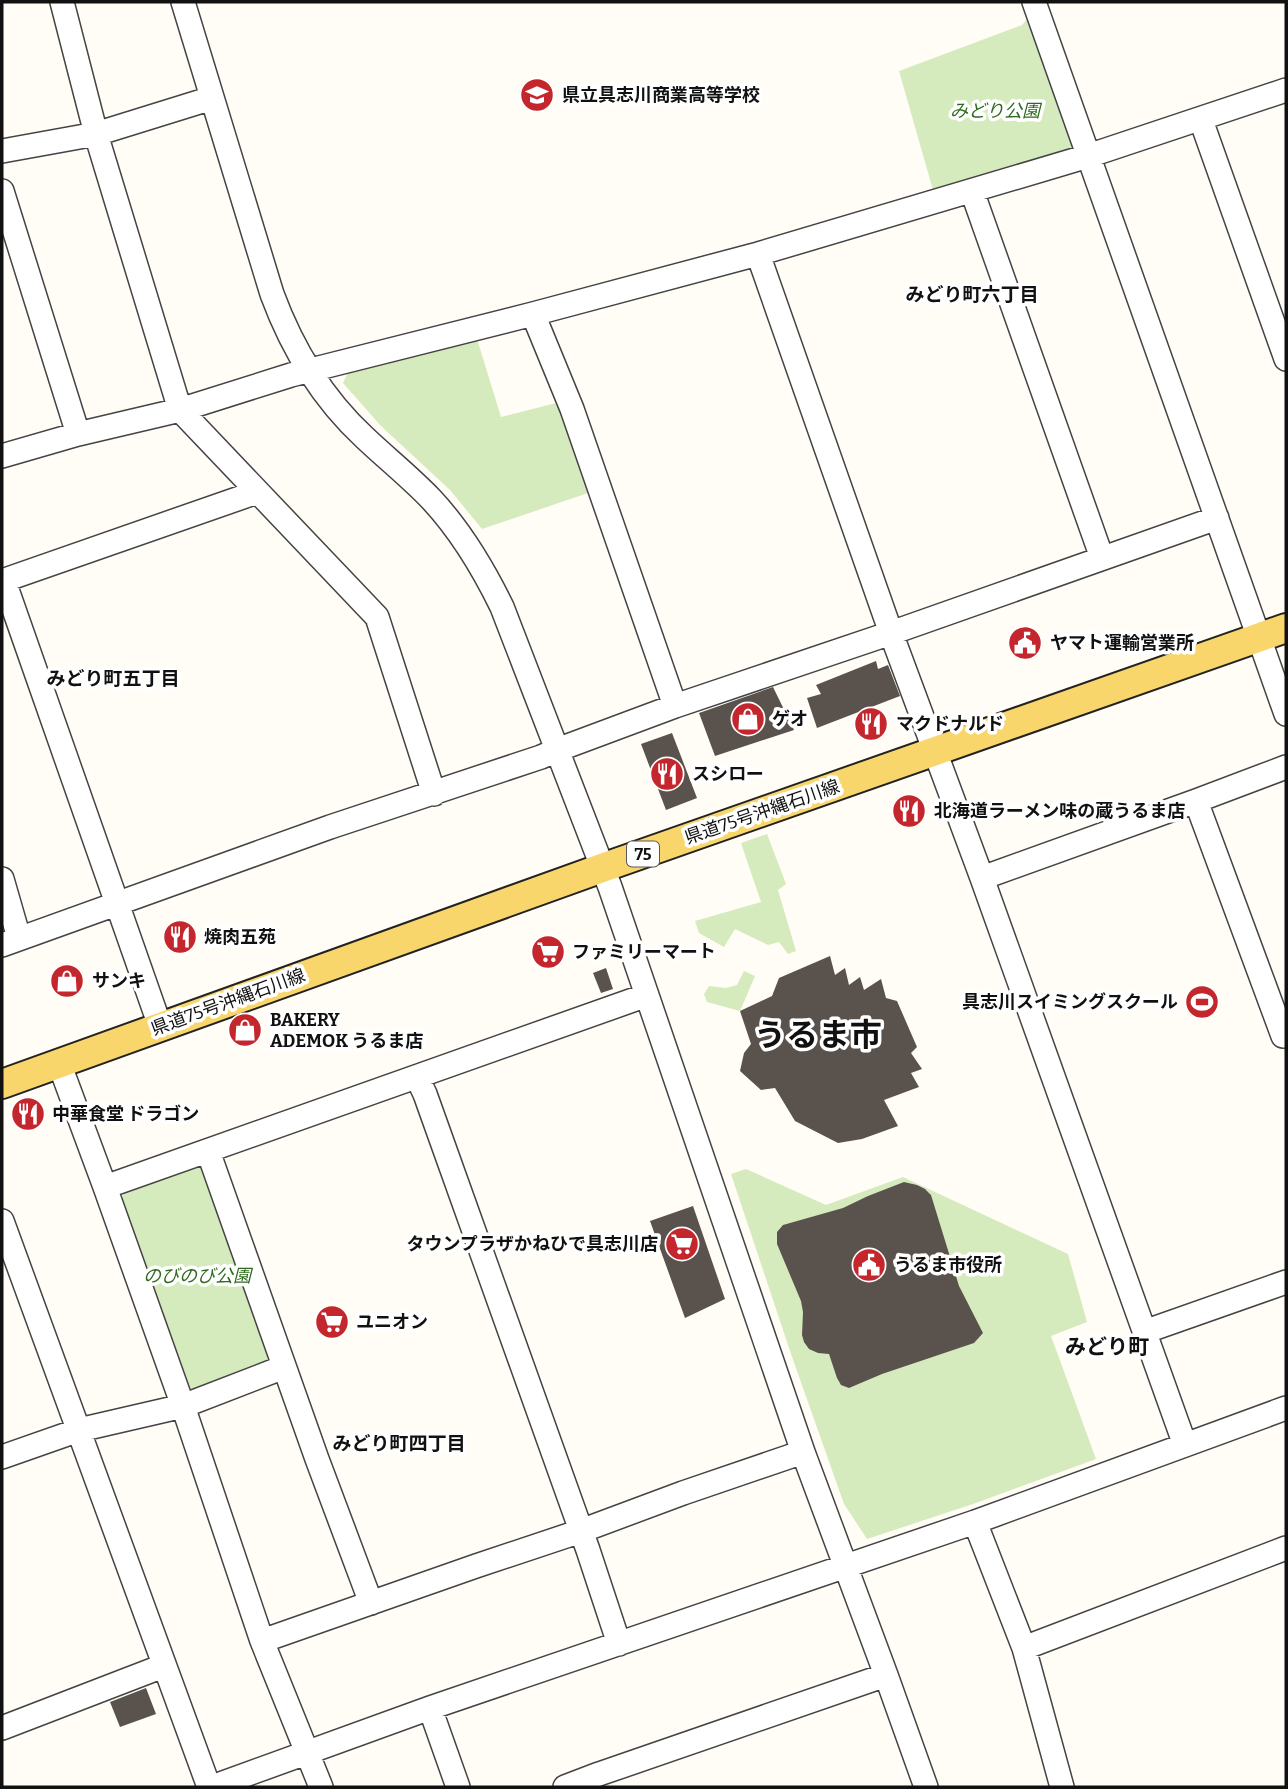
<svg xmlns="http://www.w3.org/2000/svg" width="1288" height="1789" font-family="Bitter,'Noto Sans JP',serif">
	<rect width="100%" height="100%" fill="#fffdf5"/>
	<path fill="#d5ebbd" d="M1037,8L1088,156L935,197L899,71L1022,25Z
		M477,339L501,417L560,402L591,492L482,529L450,490L381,426L343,383L350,368Z
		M767,834L786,884L778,890L796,951L788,954L779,942L768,945L735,929L724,947L699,933L695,921L761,902L741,843Z
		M744,971L755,976L740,1011L707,1002L704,994L709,986L726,988L737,985Z
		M198,1163L209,1171L272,1353L263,1364L188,1390L122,1198L126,1188Z
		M746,1169L826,1205L903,1177L1068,1254L1087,1322L1051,1336L1096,1459L976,1503L867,1539L844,1504L791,1354L731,1174Z"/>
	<path fill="#5a524d" d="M876,661L878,669L888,665L900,696L817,728L807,698L821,694L816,685Z
		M773,687L794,730L715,756L699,713Z
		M672,733L697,798L666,810L641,744Z
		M830,956L835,975L845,968L849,985L860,977L864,990L881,979L886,998L897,1001L917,1047L911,1053L922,1069L911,1073L919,1087L884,1100L898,1126L862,1139L838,1143L795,1121L775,1088L761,1090L740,1071L744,1053L751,1044L740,1011L772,996L779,978Z
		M606,968L613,989L601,993L593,973Z
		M904,1182L917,1185L925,1189L931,1195L959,1286L983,1333L974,1343L882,1374L849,1388L841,1385L837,1378L829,1354L818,1353L809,1349L804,1342L802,1335L803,1312L801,1301L777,1244V1232L783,1225L843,1208L868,1196Z
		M693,1206L725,1299L685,1318L650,1221Z
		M146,1688L156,1714L120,1727L110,1702Z"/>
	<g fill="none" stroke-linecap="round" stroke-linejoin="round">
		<g stroke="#444" stroke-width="26">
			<path id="minor" d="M62,2L96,134L180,410L377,617L434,794
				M183,2L272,294C292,348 321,397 364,437C386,458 410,477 431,499C461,531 483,568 502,607L610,887L803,1452L886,1675L926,1787
				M1034,2L1286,714
				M1201,120L1286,359
				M2,151L96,134L212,98
				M2,191L78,434
				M972,191L1102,558
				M758,254L891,633L982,878L1185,1445
				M533,314L572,409L675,706
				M2,456L78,434L180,410L291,375L533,314L758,254L1088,156L1286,90
				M2,581L257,492
				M4,581L160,1026
				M1196,801L1283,1036L1286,1035
				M982,878L1196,801L1286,767
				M2,879L19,938
				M2,945L330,827L541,757L557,750L675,706L891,633L1217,518
				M59,1063L105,1187L183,1406L262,1641L321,1787
				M417,1077L425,1094L588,1550L619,1644
				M208,1151L317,1459L371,1603
				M105,1187L647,995
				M2,1221L209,1787
				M1144,1332L1286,1282
				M2,1457L79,1430L183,1406L284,1367
				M975,1522L1024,1648L1062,1787
				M262,1641L476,1566L581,1531L683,1493L803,1452
				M1024,1648L1286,1548
				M430,1708L458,1787
				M2,1728L163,1666
				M212,1787L430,1708L975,1522L1286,1408
				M565,1787L599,1774L886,1675"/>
		</g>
		<g stroke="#222" stroke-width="32">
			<path id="major" d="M2,1084L602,868L1286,628"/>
		</g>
		<use href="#minor" stroke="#fff" stroke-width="23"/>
		<use href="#major" stroke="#f9d66b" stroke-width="28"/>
	</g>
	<defs>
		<g id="school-disc" transform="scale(1.75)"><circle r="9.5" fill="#c4262e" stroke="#fff"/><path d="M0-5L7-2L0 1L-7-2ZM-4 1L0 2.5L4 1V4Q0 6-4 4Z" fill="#fff"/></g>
		<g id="civic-disc" transform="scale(1.75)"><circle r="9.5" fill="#c4262e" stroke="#fff"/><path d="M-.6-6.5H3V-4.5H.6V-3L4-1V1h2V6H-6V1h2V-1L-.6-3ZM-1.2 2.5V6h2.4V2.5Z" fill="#fff"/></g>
		<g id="shop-disc" transform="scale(1.75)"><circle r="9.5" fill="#c4262e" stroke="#fff"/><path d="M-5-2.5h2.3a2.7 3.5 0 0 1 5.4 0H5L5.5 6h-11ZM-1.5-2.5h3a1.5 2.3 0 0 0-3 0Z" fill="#fff"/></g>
		<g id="restaurant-disc" transform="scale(1.75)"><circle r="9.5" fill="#c4262e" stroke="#fff"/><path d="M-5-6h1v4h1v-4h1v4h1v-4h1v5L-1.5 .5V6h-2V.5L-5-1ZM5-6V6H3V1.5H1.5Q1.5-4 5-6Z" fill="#fff"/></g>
		<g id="supermarket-disc" transform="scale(1.75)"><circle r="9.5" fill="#c4262e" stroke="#fff"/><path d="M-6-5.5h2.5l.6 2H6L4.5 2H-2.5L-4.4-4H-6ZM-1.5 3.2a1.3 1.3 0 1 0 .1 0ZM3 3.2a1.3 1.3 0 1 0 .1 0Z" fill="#fff"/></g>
		<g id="stadium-disc" transform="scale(1.75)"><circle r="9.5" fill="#c4262e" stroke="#fff"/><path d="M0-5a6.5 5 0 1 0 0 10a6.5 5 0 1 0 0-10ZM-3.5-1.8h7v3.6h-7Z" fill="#fff"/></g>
	</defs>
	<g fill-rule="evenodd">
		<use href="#school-disc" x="537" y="95"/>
		<use href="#civic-disc" x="1025" y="643"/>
		<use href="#shop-disc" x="748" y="719"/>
		<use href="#restaurant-disc" x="871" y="724"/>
		<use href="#restaurant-disc" x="667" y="774"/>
		<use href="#restaurant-disc" x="909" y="811"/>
		<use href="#restaurant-disc" x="180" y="937"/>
		<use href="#supermarket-disc" x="548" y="952"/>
		<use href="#shop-disc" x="67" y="981"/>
		<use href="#stadium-disc" x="1202" y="1002"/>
		<use href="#shop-disc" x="245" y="1030"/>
		<use href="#restaurant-disc" x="28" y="1114"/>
		<use href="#supermarket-disc" x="682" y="1244"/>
		<use href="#civic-disc" x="869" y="1265"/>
		<use href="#supermarket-disc" x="332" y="1322"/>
	</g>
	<g text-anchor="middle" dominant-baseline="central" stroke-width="7" stroke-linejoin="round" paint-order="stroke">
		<rect fill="#fff" stroke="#585858" stroke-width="2" x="627" y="841.5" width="32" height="25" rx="5"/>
		<g font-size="16" font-weight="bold" fill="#111">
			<text x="643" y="854">75</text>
		</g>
		<g font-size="18" font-weight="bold" fill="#111" stroke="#fff" text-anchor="start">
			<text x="562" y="95">県立具志川商業高等学校</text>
			<text x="1050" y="643">ヤマト運輸営業所</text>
			<text x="772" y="719">ゲオ</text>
			<text x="896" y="724">マクドナルド</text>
			<text x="692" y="774">スシロー</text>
			<text x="934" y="811">北海道ラーメン味の蔵うるま店</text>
			<text x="204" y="937">焼肉五苑</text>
			<text x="572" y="952">ファミリーマート</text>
			<text x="92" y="981">サンキ</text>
			<text x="1178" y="1002" text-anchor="end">具志川スイミングスクール</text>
			<text x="270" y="1020">BAKERY<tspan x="270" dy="21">ADEMOK うるま店</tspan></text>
			<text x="52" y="1114">中華食堂 ドラゴン</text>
			<text x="658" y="1244" text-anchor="end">タウンプラザかねひで具志川店</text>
			<text x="894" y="1265">うるま市役所</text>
			<text x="356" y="1322">ユニオン</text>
		</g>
		<g font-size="18" font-style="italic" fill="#2f6b1f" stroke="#fff">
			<text x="995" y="111">みどり公園</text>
			<text x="197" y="1276">のびのび公園</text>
		</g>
		<g font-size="18" fill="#111" stroke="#fff">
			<text transform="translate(762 812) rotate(-19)">県道75号沖縄石川線</text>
			<text transform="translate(228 1002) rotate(-20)">県道75号沖縄石川線</text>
		</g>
		<g font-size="19" font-weight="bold" fill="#111" stroke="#fff">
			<text x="972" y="294">みどり町六丁目</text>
			<text x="113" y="678">みどり町五丁目</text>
			<text x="399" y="1443">みどり町四丁目</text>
		</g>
		<g font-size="21" font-weight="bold" fill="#111" stroke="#fff">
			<text x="1107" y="1347">みどり町</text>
		</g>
		<g font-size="32" font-weight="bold" fill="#111" stroke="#fff">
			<text x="818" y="1035">うるま市</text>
		</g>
	</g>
	<rect width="1288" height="1789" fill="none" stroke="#111111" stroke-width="7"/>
</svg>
